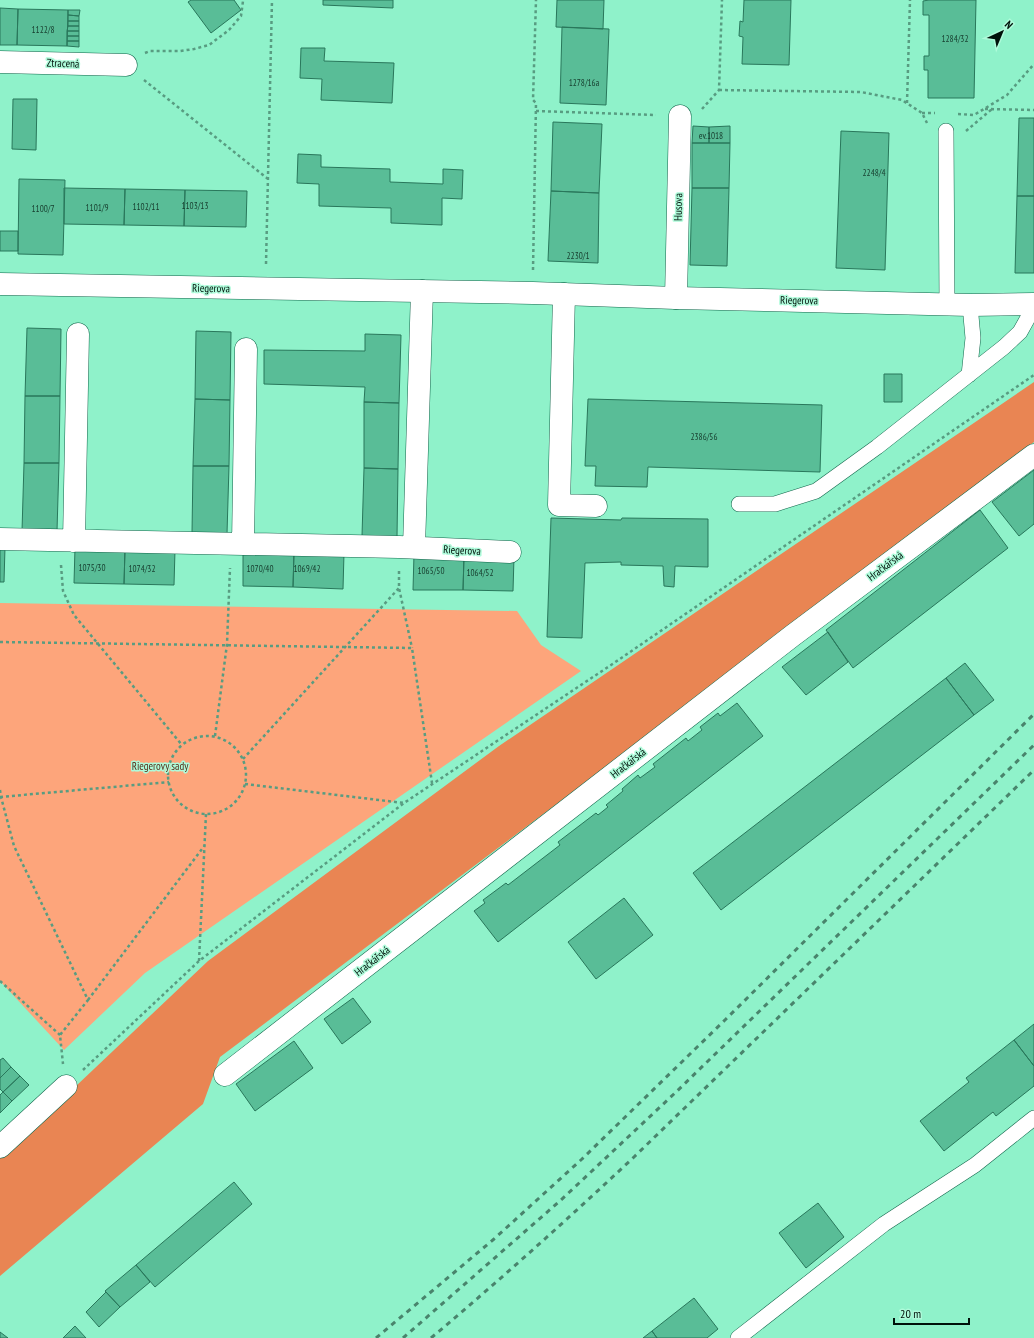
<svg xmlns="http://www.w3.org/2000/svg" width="1034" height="1338" font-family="'PT Sans Narrow',sans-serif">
	<rect width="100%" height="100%" fill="#8ff2ca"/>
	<path fill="#fda57b" d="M0,603L517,611L541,645L581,671L145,973L64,1050L0,981Z"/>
	<path fill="#e98553" d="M1034,382V442L896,549L220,1057L203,1104L0,1276V1158L208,961L499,746Z"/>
	<path fill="#59bd97" stroke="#29775b" d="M191,0H234L241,10L211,33L188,2Z
		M323,0H393V8L323,5Z
		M557,0H604L603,29L556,27Z
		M744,0H791L789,65L742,64L743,37L739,36L740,21L743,22Z
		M929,0H976L974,98H928V70H924V56H929V15H923V1Z
		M0,8L18,9L17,45H0Z
		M18,9L68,10L67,46L17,45Z
		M68,10H80L79,16L68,15Z
		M68,15L79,16V21H68Z
		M68,21H79V26H68Z
		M68,26H79V31H67Z
		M562,27L609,29L606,105L560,103Z
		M67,31H79V36H67Z
		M67,36H79V41H67Z
		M67,41H79V47L67,46Z
		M301,48H325L324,61L394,63L392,103L321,100L322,79L300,78Z
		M13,99H37L36,150L12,149Z
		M1019,118H1034V196H1017Z
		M553,122L602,124L599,193L551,191Z
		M693,126L709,127V143H692Z
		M730,126V143H709V127Z
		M841,131L889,133L885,270L836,268Z
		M692,143H730L729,188H692Z
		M298,154L321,155V167L390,169V182L443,184V169L463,170L462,199L442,198V225L391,223V208L319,206V184L297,183Z
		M19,179L65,180L63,255L18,254Z
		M64,188L125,189L124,225L64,224Z
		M692,188H729L727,266L690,265Z
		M125,189L185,190L184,226L124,225Z
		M185,190L247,191L246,227L184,226Z
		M551,191L599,193L598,263L548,261Z
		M1017,196H1034V273H1015Z
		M0,231H18V251H0Z
		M27,328L61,329L60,396H25Z
		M196,331L231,332L230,400L195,399Z
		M365,334L401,335L399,403L364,402L365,387L264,384V350L365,351Z
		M884,374H902V402H884Z
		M25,396H60L59,463H24Z
		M195,399L230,400L229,466H193Z
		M588,399L822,405L820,472L648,467L647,487L595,486L596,466H585Z
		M364,402L399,403L398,469L364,468Z
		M24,463H59L57,531H22Z
		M193,466H229L227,534L192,533Z
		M364,468L398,469L397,537L362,536Z
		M1034,470V524L1019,536L992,502Z
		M980,510L1008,548L853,668L826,630Z
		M551,518L621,520L622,518L708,519V567L675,566L674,587L664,586L663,566L621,565V562L585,563L582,638L547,637Z
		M0,547H5L4,582H0Z
		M75,548L125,549L124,584L74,583Z
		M125,549L175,550L174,585L124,584Z
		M243,552H294L293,587L243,586Z
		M294,552L344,553L343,589L293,587Z
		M414,554L464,556L463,590H413Z
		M464,556L514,557L513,591L463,590Z
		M828,632L848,662L806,695L782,667Z
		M965,663L994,700L974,715L946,678Z
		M946,678L974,715L721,910L693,873Z
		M737,703L763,736L498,942L474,911L485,903L483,900L506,883L508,885L560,845L558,842L596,813L598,815L608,807L606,805L623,791L622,789L638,775L640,778L655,767L653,764L686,738L688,741L702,730L700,727L718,713L720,716Z
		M624,898L653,935L596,979L568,942Z
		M353,998L371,1022L342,1044L324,1019Z
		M1034,1024V1066L1014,1040Z
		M1014,1040L1034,1066V1086L996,1116L993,1112L944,1151L920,1121L969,1082L966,1078Z
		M294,1041L313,1068L255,1111L236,1084Z
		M3,1058L11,1067L0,1078V1060Z
		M11,1067L20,1076L3,1092L0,1089V1078Z
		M20,1076L29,1085L12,1101L3,1092Z
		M3,1092L12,1101L0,1113V1095Z
		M234,1182L252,1204L155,1287L136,1265Z
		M818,1203L844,1237L806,1268L779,1233Z
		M136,1265L150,1282L120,1307L105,1291Z
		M106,1292L120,1307L99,1327L86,1312Z
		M694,1298L718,1329L707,1338H657L652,1331Z
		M75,1326L86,1338H63Z
		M652,1331L657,1338H643Z
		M0,1332L8,1338H0Z"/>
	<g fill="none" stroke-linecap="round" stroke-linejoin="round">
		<g stroke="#12664b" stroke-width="16">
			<path id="service" d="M946,131L947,304
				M969,375L973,338L970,305
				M739,504H775L816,491L877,447L1004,347L1020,332L1034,307
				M738,1338L884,1224L975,1165L1034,1118"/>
		</g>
		<g stroke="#12664b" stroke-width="23">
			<path id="minor" d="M0,62L126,65
				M564,294L559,505L596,506
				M676,298L680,116
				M0,539L399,547L510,552
				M74,541L78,334
				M243,544L246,349
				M414,547L422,291
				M225,1075L792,636L1034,455
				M0,1147L66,1086"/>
		</g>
		<g stroke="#12664b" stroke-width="23">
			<path id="tertiary" d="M0,284L533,293L676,298L970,305L1034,304"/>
		</g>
		<path stroke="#589c81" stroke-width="2.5" stroke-dasharray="3 3" stroke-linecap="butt" d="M145,53L150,51H180L194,49L209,45L229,30L241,16L243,1L244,0
			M144,80L268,179
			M719,90L861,92L902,100L922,113L927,123
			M907,103L910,0
			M702,109L719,90L722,0
			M985,109L1034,110
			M536,111L656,115
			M922,113H935
			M958,114L974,115L1007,95L1034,64
			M966,131L992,109
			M266,264L272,0
			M533,270L536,103L533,100L536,0
			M61,565L63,591L74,615L182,745
			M399,571V588L412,648
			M0,642L412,648L432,783
			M215,736L227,644L230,568
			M168 775a39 39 0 1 1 78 0a39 39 0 1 1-78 0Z
			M243,759L399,588
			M245,784L404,803
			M0,790L1,797L14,846L88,1000L60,1035L63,1064
			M0,797L169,782
			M199,961L206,814
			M0,981L60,1035
			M88,1000L205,845
			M83,1070L199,961L404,803L614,663L1034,375"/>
		<use href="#service" stroke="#fff" stroke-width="15"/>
		<use href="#minor" stroke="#fff" stroke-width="22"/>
		<use href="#tertiary" stroke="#fff" stroke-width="22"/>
		<path stroke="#49846c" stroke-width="3" stroke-dasharray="5 5" stroke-linecap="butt" d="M376,1338L494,1239L582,1159L726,1019L1034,714
			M403,1338L561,1200L675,1093L1034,745
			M431,1338C501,1279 568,1219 634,1157L1034,770"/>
	</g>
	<g text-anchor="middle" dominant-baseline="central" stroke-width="3" stroke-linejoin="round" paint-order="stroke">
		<g font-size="9" fill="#163c2d">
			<text x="43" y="29">1122/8</text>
			<text x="955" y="38">1284/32</text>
			<text x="584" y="82">1278/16a</text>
			<text x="711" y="135">ev.1018</text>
			<text x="874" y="172">2248/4</text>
			<text x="195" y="205">1103/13</text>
			<text x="146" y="206">1102/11</text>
			<text x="97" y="207">1101/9</text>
			<text x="43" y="208">1100/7</text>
			<text x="578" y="255">2230/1</text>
			<text x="704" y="436">2386/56</text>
			<text x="92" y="567">1075/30</text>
			<text x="142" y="568">1074/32</text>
			<text x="260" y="568">1070/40</text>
			<text x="307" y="568">1069/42</text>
			<text x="431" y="570">1065/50</text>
			<text x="480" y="572">1064/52</text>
		</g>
		<g font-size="11" fill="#00110a" stroke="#aefbda">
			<text transform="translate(63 63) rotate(2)">Ztracená</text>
			<text transform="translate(678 207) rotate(-89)">Husova</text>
			<text transform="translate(211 288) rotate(1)">Riegerova</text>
			<text transform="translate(799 300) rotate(1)">Riegerova</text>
			<text transform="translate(462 550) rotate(3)">Riegerova</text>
			<text transform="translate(885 566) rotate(-37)">Hračkářská</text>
			<text transform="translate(628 763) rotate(-38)">Hračkářská</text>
			<text transform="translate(372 961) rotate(-38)">Hračkářská</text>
		</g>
		<g font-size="11" fill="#552d19" stroke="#aefbda">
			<text x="160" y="766">Riegerovy sady</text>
		</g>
	</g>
	<g transform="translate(1002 32) rotate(44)" stroke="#aefbda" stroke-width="3" paint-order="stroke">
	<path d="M0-3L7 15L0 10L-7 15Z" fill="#00110a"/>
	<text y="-6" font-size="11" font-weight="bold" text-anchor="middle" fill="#00110a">N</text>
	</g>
	<path d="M894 1318v6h75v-6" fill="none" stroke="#00110a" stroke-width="2"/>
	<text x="900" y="1318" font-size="12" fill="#00110a" stroke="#aefbda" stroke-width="3" paint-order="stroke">20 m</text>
</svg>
